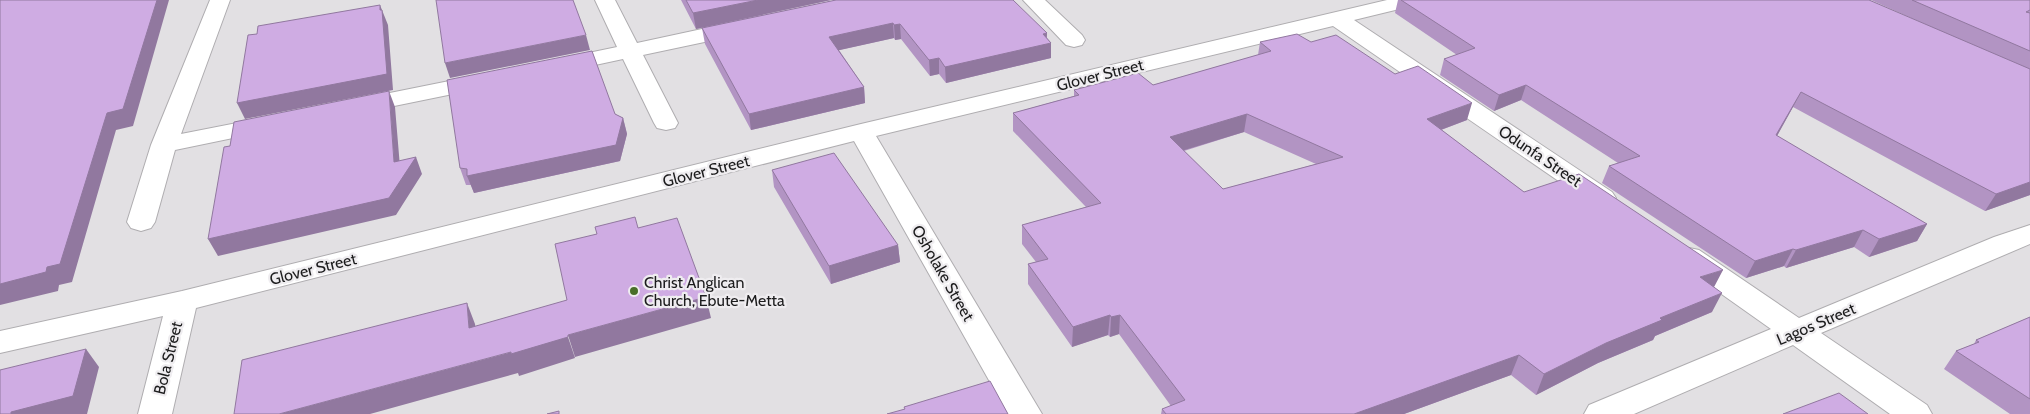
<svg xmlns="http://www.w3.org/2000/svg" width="2030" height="414" font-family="Cabin,sans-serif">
	<rect width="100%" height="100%" fill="#e2e0e3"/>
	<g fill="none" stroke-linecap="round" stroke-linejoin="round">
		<g stroke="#afadb0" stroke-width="2">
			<path id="street" d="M210,0H230L181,134L268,117L277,119L280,124L277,129L175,150L155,222L151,228L141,231L131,228L127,222L151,145Z
				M595,0H615L637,43L739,21L747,23L750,28L747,33L643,55L678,123L675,128L666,130L657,128L654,123L623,59L558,73L550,71L547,66L550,61L617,47Z
				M1023,0H1045L1082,35L1085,40L1082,45L1074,47L1066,45Z
				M1387,0H1423L1420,4L1354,20L1612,192L1616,198L1612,204L1602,206L1592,204L1333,26L876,136L1042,414H1008L854,141L196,308L172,414H138L163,316L0,353V331L182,291L861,124Z
				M484,74L492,76L496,81L492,86L355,114L346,112L343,107L346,102L355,100Z
				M2030,225V244L1821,333L1927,405L1932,414H1890L1793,345L1634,414H1584L1589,405L1771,329L1679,264L1674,257L1679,250L1689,248L1699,250L1799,318L1994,237Z"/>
		</g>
		<use href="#street" fill="#fff" fill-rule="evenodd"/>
	</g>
	<path fill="#b294c3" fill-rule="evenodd" d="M681,0H831L696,29Z
		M836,0L1047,33V38L1051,43V58L946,83L939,74L930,76L901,39L895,40L894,38L839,50L864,87L865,103L751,130L705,44L702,28Z
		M1398,0H1869L1938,30L1871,0H2030V195L1985,211L1793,107L1777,136L1927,224L1917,241L1869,257L1854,247L1786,268L1784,266L1746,278L1602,183L1609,166L1618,163L1521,100L1494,111L1440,75L1444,59L1457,55L1395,13Z
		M1260,42H1311L1395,74L1467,120L1441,130L1524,192L1714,288L1712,312L1655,336L1653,340L1598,363L1536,395L1511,375L1404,414H1161L1162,409L1171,406L1119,334L1110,337L1108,335L1072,347L1028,284V264L1036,262L1022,244V225L1086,207L1013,131V113L1074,96V90L1153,85L1258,55ZM1244,132L1316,164L1223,189L1184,151Z
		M615,114L623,118L627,134L620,161L474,193L471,185H466L460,168Z
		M772,170L898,245L900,262L831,284L774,187Z
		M2030,317V414H2010L1944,369L1956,351L1974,344L1976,340Z"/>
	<path fill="#91789f" d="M157,0H169L133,126L116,130L72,282L59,285L58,291L0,305V284L47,267L107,113Z
		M758,0H831L696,29L693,13Z
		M380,5L388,25L393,90L245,119L237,103L380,10Z
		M893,23L894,38L831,52L829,37Z
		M900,24L901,39L895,40L894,25Z
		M1047,33L1046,44L1051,43V58L946,83L945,67Z
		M586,35L590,50L450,78L445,63Z
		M939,58V74L930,76L929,60Z
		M1526,85L1521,100L1494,111L1499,95Z
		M864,87L865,103L751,130L749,114Z
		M389,91L395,107L401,179L394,162Z
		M1801,92L1793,107L1768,152L1776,135Z
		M1472,103L1467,120L1422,137L1427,119Z
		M1247,114L1244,132L1168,155L1170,137Z
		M623,118L627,134L620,161L474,193L467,176Z
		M416,157L422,174L396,215L218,256L208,239Z
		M2030,182V195L1985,211L1996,194Z
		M1927,224L1917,241L1869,257L1879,239Z
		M1863,230L1854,247L1786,268L1796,250Z
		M898,245L900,262L831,284L829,266Z
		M1793,249L1784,266L1746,278L1755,261Z
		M1723,270L1713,289L1700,277Z
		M1722,293L1712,312L1655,336L1653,340L1598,363L1536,395L1544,374L1606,343L1660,318Z
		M706,297L711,318L575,357L568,335Z
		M467,303L475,324L478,349L469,328Z
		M1110,315L1108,335L1072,347L1073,327Z
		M1120,315L1119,334L1110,337L1111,317Z
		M568,337L575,358L519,376L518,373L370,414H279Z
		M86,349L99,367L87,414H11V412Z
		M1519,355L1511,375L1404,414H1354Z"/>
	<path fill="#cface3" stroke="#91789f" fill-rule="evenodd" d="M0,0H157L123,109L107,113L60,264L47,267L46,272L0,284Z
		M436,0H573L586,35L445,63Z
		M686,0H758L693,13Z
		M836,0H1013L1047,33L1043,34L1051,43L945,67L939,58L929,60L900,24L894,25L893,23L829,37L864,87L749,114L702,28Z
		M1401,0H1869L2030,69V182L1996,194L1801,92L1776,135L1927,224L1879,239L1863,230L1796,250L1793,249L1755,261L1609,166L1640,156L1526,85L1499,95L1444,59L1475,48Z
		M1912,0H2030V10L2026,12L2030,13V51Z
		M380,5V10H382L387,74L237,103L248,35L257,34L258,26Z
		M1297,34L1311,42L1336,35L1395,74L1418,66L1472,103L1427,119L1524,192L1579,174L1723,270L1700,277L1722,293L1660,318L1662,320L1606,343L1544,374L1519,355L1354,414H1166L1162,409L1185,400L1120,315L1111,317L1110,315L1073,327L1028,264L1048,259L1022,225L1101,203L1013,113L1079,95L1074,90L1138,73L1153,85L1271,51L1260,42ZM1247,114L1343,157L1223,189L1170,137Z
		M592,51L615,114L623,118L616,145L467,176V169L460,168L447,80Z
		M389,91L394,162L416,157L389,198L208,239L224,147L230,146L234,122Z
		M834,153L898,245L829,266L772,170Z
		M635,217L638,228L677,218L706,297L568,335V337L511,354V352L279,414H234L242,360L467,303L469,328L567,300L555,244L597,234L595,227Z
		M2030,317V399L1956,351L1979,342L1976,340Z
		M86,349L73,396L11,412V414H0V370Z
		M990,381L1008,414H887L905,409L904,407Z
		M1839,393L1868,414H1783Z
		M559,411V414H547Z"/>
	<circle fill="#486e28" stroke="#efedf0" stroke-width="2" cx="634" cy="291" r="5"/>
	<g text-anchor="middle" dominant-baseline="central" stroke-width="4.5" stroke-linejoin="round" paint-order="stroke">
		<g font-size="16" fill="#1c1c1d" stroke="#efedf0">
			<text transform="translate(1100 75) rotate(-14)">Glover Street</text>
			<text transform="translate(1540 156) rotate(34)">Odunfa Street</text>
			<text transform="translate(706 171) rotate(-14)">Glover Street</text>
			<text transform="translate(313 269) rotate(-14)">Glover Street</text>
			<text transform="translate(943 273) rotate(60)">Osholake Street</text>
			<text transform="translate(1816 324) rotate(-23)">Lagos Street</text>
			<text transform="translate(168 358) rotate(-76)">Bola Street</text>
		</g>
		<g font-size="16" fill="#1c1c1d" stroke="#efedf0" text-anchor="start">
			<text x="644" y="282">Christ Anglican<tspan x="644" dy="18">Church, Ebute-Metta</tspan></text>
		</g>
	</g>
</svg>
